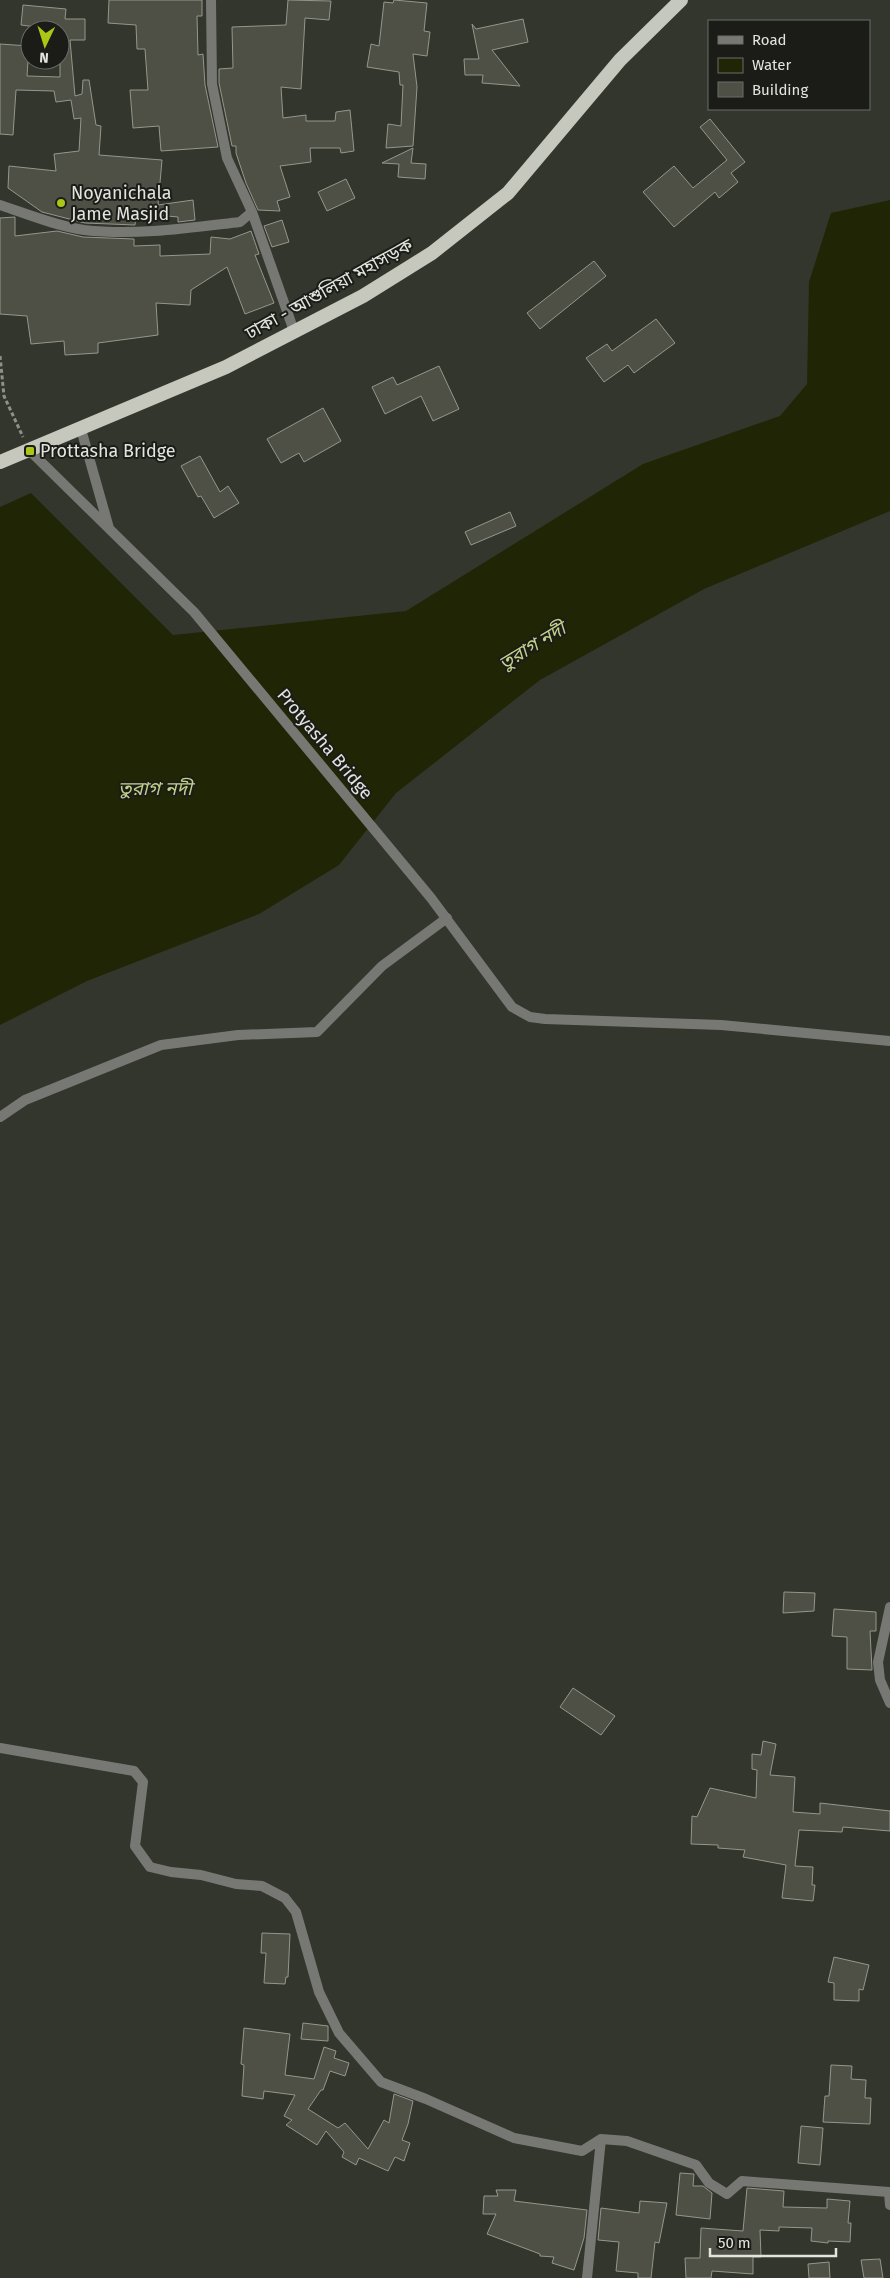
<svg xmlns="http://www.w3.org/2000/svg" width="890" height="2278" font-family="'Fira Sans','Noto Sans Bengali',sans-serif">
	<rect width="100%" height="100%" fill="#33362c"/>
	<path fill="#202605" d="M890,200V511L704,589L540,680L396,793L339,865L259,914L87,981L0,1025V507L31,493L173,635L406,611L643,464L780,416L807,384L809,282L831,213Z"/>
	<path fill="#4e5046" stroke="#94978c" d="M109,0H202V16H197L198,55L203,54L205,85L218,147L161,151L159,126L133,128L130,90H148L145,49H137L136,25L108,23Z
		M288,0L331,1L329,20L305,18L301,89L281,87L283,118L306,115V121H335L336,112L350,110L354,151L341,153L340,148H310L311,162L280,166L290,197L277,201L280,211L258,210L246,183L236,153V146H232L219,83V69L233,68L232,27L286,25Z
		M394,0L427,3L424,31L430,32L427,56L413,54L417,87L413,146L386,148L388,124L401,126L403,85H400L399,72L367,67L371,44L379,46L384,2L393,3Z
		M23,5L66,9L65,19H85V40H70L75,96L82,94L83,80H89L96,125L101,126L99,155L162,160L158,205L193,200L195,220L178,222V217L136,213L135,225L85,223L42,212L8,188L9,166L56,171L54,154L79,151L81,118L74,119L71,100L56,102L54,91L16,90L13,135L0,134V44L29,46L27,76L60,77V30L21,25Z
		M523,19L528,42L492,50L520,86L482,83L483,75H465L464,59H479L472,24L476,29Z
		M710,119L745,162L731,173L738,182L719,198L715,192L674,227L643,192L674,166L693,188L727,160L700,127Z
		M413,148L411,163L426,164L425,179L398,177L399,164L382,163Z
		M346,179L355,198L327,211L318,192Z
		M15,217V236L57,231L83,237L134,239V246L160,245V256L210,254L211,237L230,239L251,231L259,254L255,255L274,303L245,314L227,267L191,290L190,305L156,303L158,335L98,343V353L65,355L64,341L31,344L27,316L0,314V218Z
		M282,220L289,242L272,247L264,226Z
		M594,261L606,276L540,329L527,313Z
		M656,319L675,343L634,373L628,365L604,382L586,358L607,344L612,351Z
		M439,366L459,409L433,421L421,396L385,414L372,387L393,377L397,385Z
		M323,408L341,441L304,462L299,453L281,463L267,439Z
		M200,456L220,492L228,486L239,503L214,518L201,496L198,497L181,466Z
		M510,512L516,526L471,545L465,532Z
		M784,1592L815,1593L814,1611L783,1613Z
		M834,1609L876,1612V1631H870L872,1670L847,1669V1637L832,1636Z
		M573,1688L615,1716L601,1735L560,1707Z
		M763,1741L776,1744L770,1775L795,1777L793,1812L820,1814V1803L890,1811V1831L843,1827L842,1832L799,1830L795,1866L813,1867L812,1885H815L813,1901L782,1898L786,1865L743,1857L745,1850L718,1848V1845L691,1844L692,1816L697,1817L710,1788L756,1798L757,1770L752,1769V1754L761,1755Z
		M262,1933L290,1934L288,1977H286L285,1984L264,1983L266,1953H261Z
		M834,1957L869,1965L863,1990L859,1989V2001L834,2000V1983L828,1982Z
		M303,2023L328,2026V2041L301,2039Z
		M244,2028L290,2034L285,2075L314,2079L324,2047L336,2051L334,2058L349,2063L345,2076L330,2071L323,2090H321L308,2109L338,2128L345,2123L368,2149L384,2120L389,2123L394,2094L413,2101L408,2124L402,2140L410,2143L404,2161L395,2157L388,2171L359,2158L356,2165L342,2157L344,2152L326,2131L317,2145L286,2125L292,2120L284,2116L295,2095L264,2091L263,2099L242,2096L244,2065L241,2064Z
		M831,2065L852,2066L851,2079L866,2080L865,2098H871L870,2124L823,2122L825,2096H829Z
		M801,2126L823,2128L820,2165L798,2163Z
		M680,2173L694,2174L693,2186H703L712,2193L710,2219L676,2215Z
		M747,2188L784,2191L783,2207L827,2208V2199L850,2201L848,2223H851L850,2242L828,2241V2243L811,2241L812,2228L779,2227V2231L760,2230L761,2257H753V2274L712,2271L711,2278H686L685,2258H700L701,2228L743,2231Z
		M496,2190H516L514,2201L587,2210L584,2238L574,2270L552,2263L554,2257L540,2256V2254L487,2234L496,2214H483L484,2196H498Z
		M640,2201L667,2203L659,2243L655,2242L651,2278H638V2273L616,2271L619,2242L598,2240L601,2208L639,2213Z
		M880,2259L883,2278H864L861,2260Z
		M829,2262L830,2278H809L808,2264Z"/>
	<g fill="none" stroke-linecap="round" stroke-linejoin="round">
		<path stroke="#8e9189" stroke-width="3" stroke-dasharray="4 2.5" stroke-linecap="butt" d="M0,356L4,396L23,437"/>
		<path stroke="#777873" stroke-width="10" d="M211,0L212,84L227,158L252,212L294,331
			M0,205C27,214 56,226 84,230C136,236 189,228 240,222L252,212
			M0,1117L25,1100L161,1045L238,1035L317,1032L382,966L447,918
			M890,1607L878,1662L880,1680L890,1703
			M0,1748L134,1771L143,1782L135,1846L150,1867L171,1872L201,1875L236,1884L262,1886L285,1898L296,1912L319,1992L339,2033L381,2082L426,2099L514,2138L582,2151L601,2139L627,2141L696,2165L709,2183L727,2194L742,2181L889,2192L890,2205
			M587,2278L601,2139"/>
		<path stroke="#777873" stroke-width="10" d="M81,429L109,528
			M30,451L194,612L431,898L512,1007L530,1017L545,1019L721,1025L890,1041"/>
		<path stroke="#c6c8be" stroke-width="14" d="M0,462L226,367L363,296L432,253L508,193L620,60L681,0"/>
	</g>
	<g fill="#abc614" stroke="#1b1c18" stroke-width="2">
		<circle cx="61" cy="203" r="5"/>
		<rect x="25" y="446" width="10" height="10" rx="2.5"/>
	</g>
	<g text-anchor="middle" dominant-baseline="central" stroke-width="4" stroke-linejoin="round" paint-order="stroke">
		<g font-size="18" fill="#e2e4de" stroke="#1b1c18" text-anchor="start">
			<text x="71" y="193">Noyanichala<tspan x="71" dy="21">Jame Masjid</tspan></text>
			<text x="40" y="451">Prottasha Bridge</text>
		</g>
		<g font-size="18" fill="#e2e4de" stroke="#1b1c18">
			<text transform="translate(329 289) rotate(-29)">ঢাকা - আশুলিয়া মহাসড়ক</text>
			<text transform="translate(325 744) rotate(50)">Protyasha Bridge</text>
		</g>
		<g font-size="19" font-style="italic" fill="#c1d189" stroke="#1b1c18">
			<text transform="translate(532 646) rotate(-31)">তুরাগ নদী</text>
			<text x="155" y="788">তুরাগ নদী</text>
		</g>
	</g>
	<rect x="708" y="20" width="162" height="90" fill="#1b1c18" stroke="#6b6c67"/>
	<rect x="718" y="36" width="25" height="8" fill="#777873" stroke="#6b6c67"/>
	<text x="752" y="45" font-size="15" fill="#e2e4de">Road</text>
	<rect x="718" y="58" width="25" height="15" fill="#202605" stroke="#6b6c67"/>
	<text x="752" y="70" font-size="15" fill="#e2e4de">Water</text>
	<rect x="718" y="82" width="25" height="15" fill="#4e5046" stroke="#6b6c67"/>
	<text x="752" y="95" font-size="15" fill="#e2e4de">Building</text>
	<g transform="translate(45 45) rotate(184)"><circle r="24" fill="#1b1c18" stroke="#6b6c67"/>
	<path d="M0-4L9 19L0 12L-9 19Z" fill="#abc614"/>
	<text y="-8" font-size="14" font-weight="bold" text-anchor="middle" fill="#e2e4de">N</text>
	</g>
	<path d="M710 2248v8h126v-8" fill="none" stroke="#e2e4de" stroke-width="2.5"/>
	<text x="718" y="2248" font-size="15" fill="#e2e4de" stroke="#1b1c18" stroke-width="4" paint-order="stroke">50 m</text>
</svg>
